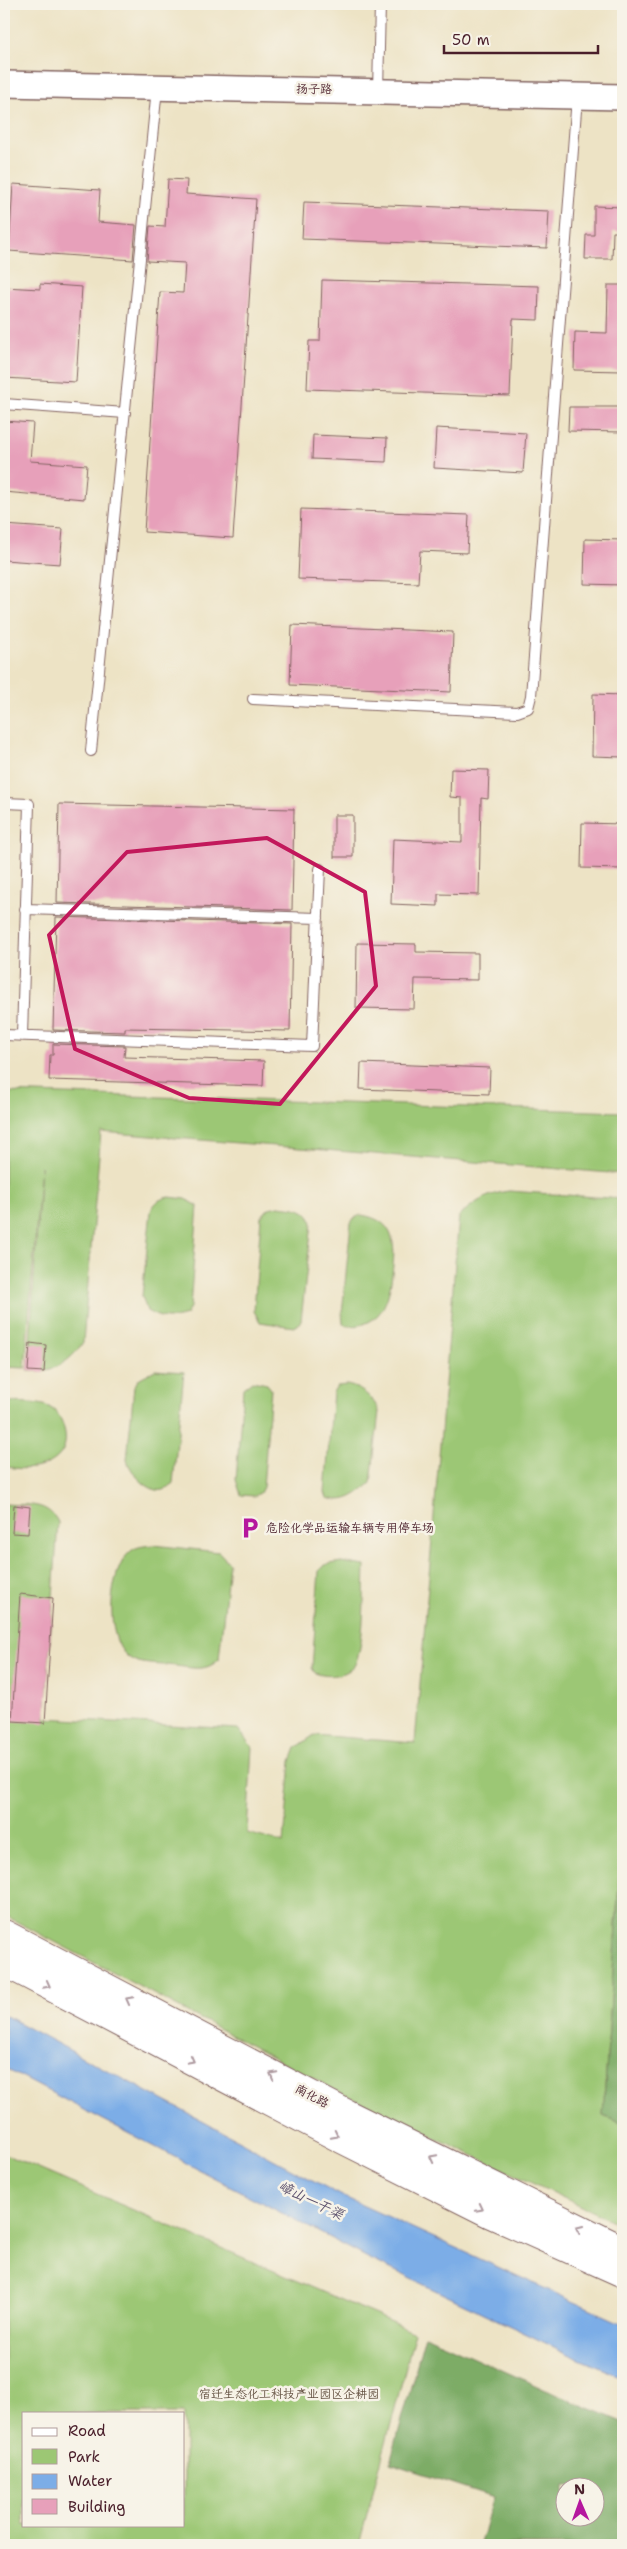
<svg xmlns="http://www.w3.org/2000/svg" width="627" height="2549" font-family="'Shantell Sans','LXGW WenKai TC',sans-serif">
	<rect width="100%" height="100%" fill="#f7f3e8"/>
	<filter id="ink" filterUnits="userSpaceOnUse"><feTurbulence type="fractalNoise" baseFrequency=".02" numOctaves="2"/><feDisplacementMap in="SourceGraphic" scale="10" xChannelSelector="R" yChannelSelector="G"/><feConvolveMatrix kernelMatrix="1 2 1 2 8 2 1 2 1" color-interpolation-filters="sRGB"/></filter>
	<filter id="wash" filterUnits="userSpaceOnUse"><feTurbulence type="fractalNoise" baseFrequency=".0096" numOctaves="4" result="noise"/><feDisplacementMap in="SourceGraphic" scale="20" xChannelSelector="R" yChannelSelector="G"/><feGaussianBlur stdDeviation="1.12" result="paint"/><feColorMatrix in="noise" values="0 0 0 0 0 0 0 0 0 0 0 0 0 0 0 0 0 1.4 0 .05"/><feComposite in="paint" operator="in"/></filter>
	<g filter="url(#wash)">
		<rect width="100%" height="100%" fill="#ede3c5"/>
		<path fill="#9cc774" stroke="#737350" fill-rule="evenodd" d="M4,1092L623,1112V1174L101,1132L83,1342C70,1363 52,1373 28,1371L41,1166L25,1368L4,1367Z
			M509,1191L623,1199V1824L603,2116L623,2124V2226L335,2090L4,1915V1504C26,1506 46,1500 58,1522L45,1718L238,1729L252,1747L247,1833L284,1843L291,1761L296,1748L314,1735L415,1743L459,1216C476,1201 487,1194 509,1191Z
			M169,1197L186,1199L198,1206L190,1307L186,1315C171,1320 160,1319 147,1311L142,1296L151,1211C155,1202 159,1199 169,1197Z
			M279,1206C293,1208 308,1207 312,1223L301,1320L298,1325L294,1327L260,1322L254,1311L261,1217L269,1208Z
			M361,1215C396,1220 396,1245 392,1274C389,1301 381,1327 348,1326L343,1323L342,1314L351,1223L354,1218Z
			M155,1370L184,1372L173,1483C158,1504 131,1475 127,1460L134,1386L140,1378Z
			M252,1381L267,1384L271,1389L263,1487L260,1493L254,1496L241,1495L236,1480L243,1388Z
			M347,1385C361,1388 373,1397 379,1411L371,1483C357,1495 346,1504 327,1498L325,1492L333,1392L337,1386Z
			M11,1402C22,1403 39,1402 49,1407C58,1412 61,1418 64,1428C74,1465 31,1474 4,1466V1405Z
			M153,1545L219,1552L229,1563L219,1659C207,1672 193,1668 176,1666C162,1664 139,1666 128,1657C104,1638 108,1569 131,1551C137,1546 145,1546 153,1545Z
			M341,1562L365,1566C364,1586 365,1650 354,1665C345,1676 328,1678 315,1673L312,1668L319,1571L324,1565Z
			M4,2154L415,2332L359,2545H4ZM24,2413H184V2525H24Z"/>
		<path fill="#7dac66" stroke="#646648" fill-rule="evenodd" d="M623,1824V2124L603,2116Z
			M425,2335L557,2395L623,2422V2545H479L494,2497L390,2463ZM564,2486H594V2516H564Z"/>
		<path fill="#7cade7" stroke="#636689" d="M4,2015L344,2197L623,2324V2377L577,2358L368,2258L4,2068Z"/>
		<g id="blocks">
			<path fill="#e7a0ba" d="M168,179L187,180L186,194L256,199L233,538L144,532L160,292L183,293L185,263L147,261L150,226L165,227Z
				M13,184L100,190L98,222L136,225L133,260L9,251Z
				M304,202L549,211L547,248L302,239Z
				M594,206L623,207V232H613L612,259H585L586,235H594Z
				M322,280L539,286L538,320L513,319L510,396L307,389L309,341H320Z
				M40,284L82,287L76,382L4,378V287L40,289Z
				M608,285H623V371L574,370L575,332L607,333Z
				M569,407H623V432L568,431Z
				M4,421L33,423L30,461L87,465L84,499L4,492Z
				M436,428L526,433L523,473L434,468Z
				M313,435L387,438L386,462L312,459Z
				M301,509L469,515L467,553L420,551L418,583L298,579Z
				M4,525L63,529L60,564L4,560Z
				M585,539L623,540V585L584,584Z
				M292,625L453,632L451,692L290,685Z
				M593,694L623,695V757L592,756Z
				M451,769L489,770L488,799L481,798L479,895L438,894V906L391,904L393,839L462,842V798L450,797Z
				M59,804L294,809L292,910L57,903Z
				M334,815H353V857H334Z
				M582,823L623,824V869L581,868Z
				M56,917L292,924L290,1031L125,1028V1032L53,1030Z
				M357,943L416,944V952L478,953V980L415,979L414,1009L356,1008Z
				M53,1044L125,1046L124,1057L264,1061L263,1086L49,1080L50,1055H53Z
				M361,1063L490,1068L489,1094L360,1089Z
				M30,1343L46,1345L44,1372L28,1371Z
				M14,1505L30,1507L28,1534L12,1533Z
				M20,1594L53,1598L45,1723L12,1721Z"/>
		</g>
	</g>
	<g filter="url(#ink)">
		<use href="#blocks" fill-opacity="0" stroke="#836461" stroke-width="1"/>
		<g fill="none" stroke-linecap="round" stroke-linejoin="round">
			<g stroke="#836461" stroke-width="12">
				<path id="service" d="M378,91L380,4
					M4,404L125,413
					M253,699L517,712L528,708L531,696L577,97
					M91,751L157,88
					M4,803L29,804L22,1036
					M25,909L318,918
					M4,1035L312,1046L320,869"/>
			</g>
			<g stroke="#836461" stroke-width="28">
				<path id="tertiary" d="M4,84L623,97"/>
			</g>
			<g stroke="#836461" stroke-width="30">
				<path id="secondary" d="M4,1934L347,2114L623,2250
					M4,1962L336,2136L491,2214L623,2273"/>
			</g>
			<use href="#service" stroke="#fff" stroke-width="10"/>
			<use href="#tertiary" stroke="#fff" stroke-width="25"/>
			<use href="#secondary" stroke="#fff" stroke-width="28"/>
		</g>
		<defs><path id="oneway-chevron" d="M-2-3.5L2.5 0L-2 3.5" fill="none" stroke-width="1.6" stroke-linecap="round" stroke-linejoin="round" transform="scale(1.25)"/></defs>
		<g stroke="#ae9aa0">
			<use href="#oneway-chevron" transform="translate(47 1985) rotate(28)"/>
			<use href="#oneway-chevron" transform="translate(129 2000) rotate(-152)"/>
			<use href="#oneway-chevron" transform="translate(191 2060) rotate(28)"/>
			<use href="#oneway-chevron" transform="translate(273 2075) rotate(-152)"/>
			<use href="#oneway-chevron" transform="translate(335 2135) rotate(27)"/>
			<use href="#oneway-chevron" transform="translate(433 2158) rotate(-153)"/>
			<use href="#oneway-chevron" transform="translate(480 2208) rotate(27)"/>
			<use href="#oneway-chevron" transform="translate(579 2229) rotate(-155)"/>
		</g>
	</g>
	<path fill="none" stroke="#c2185b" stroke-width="4" stroke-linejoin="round" d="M267,838L365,892L376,986L280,1104L189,1098L75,1049L49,935L127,852Z"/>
	<defs>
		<g id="parking-bare" transform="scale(1.725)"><path d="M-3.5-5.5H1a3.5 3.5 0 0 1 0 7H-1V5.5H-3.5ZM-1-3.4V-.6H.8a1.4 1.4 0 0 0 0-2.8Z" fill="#b5179e" stroke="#f7f3e8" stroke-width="2.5" paint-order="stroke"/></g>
	</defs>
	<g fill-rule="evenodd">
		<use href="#parking-bare" x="250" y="1528"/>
	</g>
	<g text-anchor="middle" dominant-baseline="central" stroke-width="5" stroke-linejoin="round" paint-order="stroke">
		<g font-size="12" fill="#4a1f2b" stroke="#f7f3e8">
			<text transform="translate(314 89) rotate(1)">扬子路</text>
			<text transform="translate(312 2096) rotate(28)">南化路</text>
		</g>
		<g font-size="12" fill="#4a1f2b" stroke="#f7f3e8" text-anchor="start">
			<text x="266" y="1528">危险化学品运输车辆专用停车场</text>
		</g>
		<g font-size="12" fill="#635141" stroke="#f7f3e8">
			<text x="289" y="2394">宿迁生态化工科技产业园区企耕园</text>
		</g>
		<g font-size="14" font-style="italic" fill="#5c516d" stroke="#f7f3e8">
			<text transform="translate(311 2200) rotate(26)">嶂山一干渠</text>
		</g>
	</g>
	<rect width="627" height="2549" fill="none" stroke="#f7f3e8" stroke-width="20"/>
	<rect x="22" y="2412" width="162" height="115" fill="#f7f3e8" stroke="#b29e9c"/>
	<rect x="32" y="2428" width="25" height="8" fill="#ffffff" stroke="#b29e9c"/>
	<text x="68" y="2436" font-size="15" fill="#4a1f2b">Road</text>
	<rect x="32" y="2449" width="25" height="15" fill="#9cc774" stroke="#b29e9c"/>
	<text x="68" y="2462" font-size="15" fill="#4a1f2b">Park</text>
	<rect x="32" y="2474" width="25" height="15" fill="#7cade7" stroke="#b29e9c"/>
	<text x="68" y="2486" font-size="15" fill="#4a1f2b">Water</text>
	<rect x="32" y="2499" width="25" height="15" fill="#e7a0ba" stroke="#b29e9c"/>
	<text x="68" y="2512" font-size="15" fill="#4a1f2b">Building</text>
	<g transform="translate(580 2502) rotate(358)"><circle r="24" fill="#f7f3e8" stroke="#b29e9c"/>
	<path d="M0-4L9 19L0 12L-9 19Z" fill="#b5179e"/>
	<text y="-8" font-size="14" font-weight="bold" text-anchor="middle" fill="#4a1f2b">N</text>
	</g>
	<path d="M444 45v8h154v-8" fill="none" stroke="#4a1f2b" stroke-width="2.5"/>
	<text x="452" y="45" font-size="15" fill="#4a1f2b" stroke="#f7f3e8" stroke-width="4" paint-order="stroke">50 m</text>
</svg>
